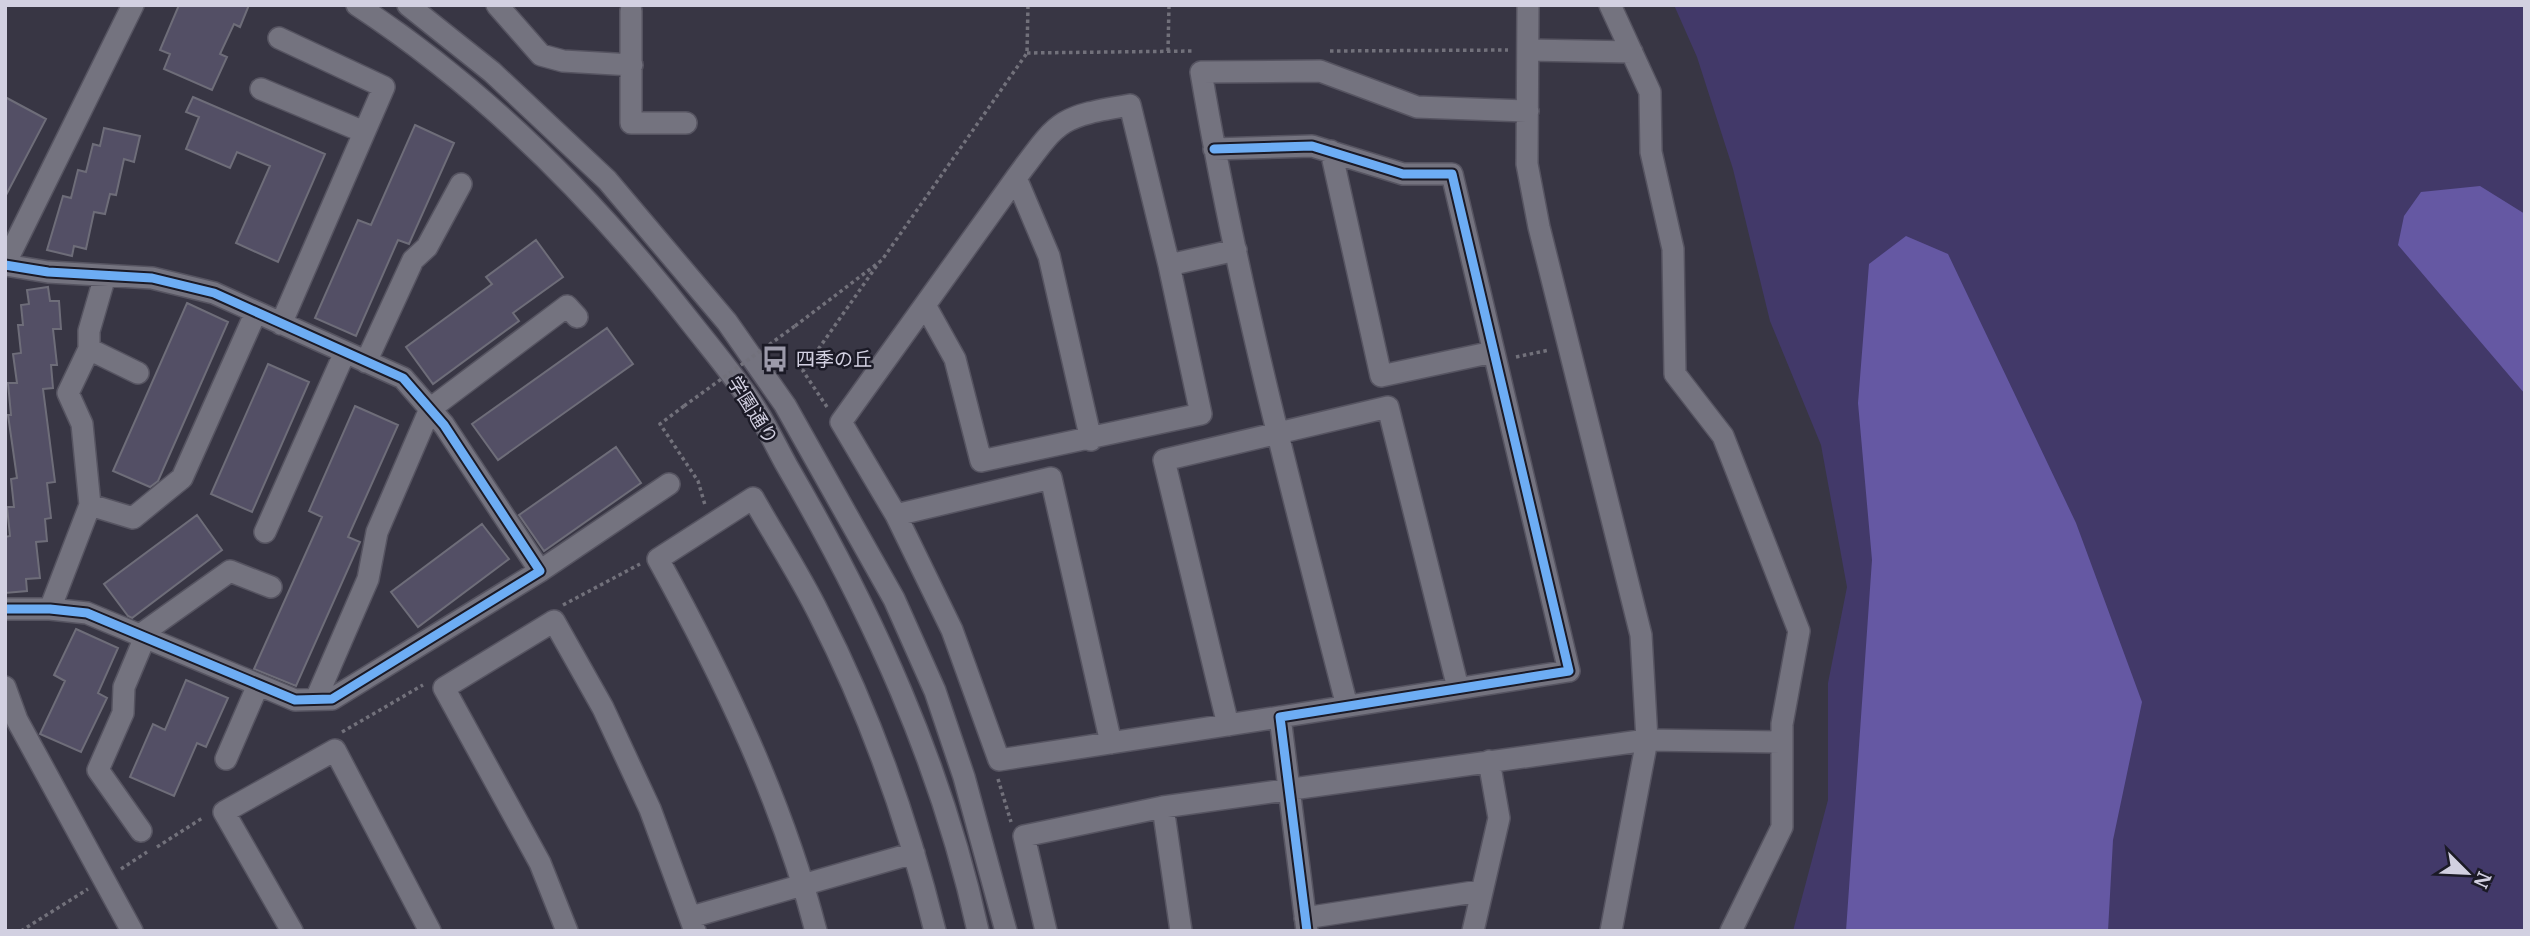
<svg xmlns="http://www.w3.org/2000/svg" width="2530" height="936" font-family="Merriweather,'Noto Sans JP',serif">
	<rect width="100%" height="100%" fill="#383644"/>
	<path fill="#423969" d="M1674,5H2525V931H1793L1828,800V683L1847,587L1821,445L1770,321L1733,169L1697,57Z"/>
	<path fill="#6558a3" d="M2480,186L2525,214V394L2398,245L2404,216L2421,192Z
		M1906,236L1948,254L2076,523L2142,702L2113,840L2108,931H1846L1872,560L1858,403L1869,264Z"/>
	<path fill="#534f65" stroke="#6e6d79" stroke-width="2" d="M179,5H249L240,27L234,24L220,54L227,57L212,90L164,69L170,54L160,50Z
		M5,97L46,119L5,197Z
		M193,97L325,154L278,262L236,243L270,166L237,152L230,168L186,149L199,117L186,112Z
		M415,125L454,143L409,244L398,240L356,336L315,318L358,220L371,225Z
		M104,128L140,136L134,162L124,159L116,195L110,194L105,214L94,212L86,249L74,246L72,256L47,250L63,196L71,198L78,170L86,172L93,144L100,146Z
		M536,240L563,277L513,313L519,321L433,384L406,347L492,284L486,277Z
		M48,287L50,301H59L61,329H53L57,365H51L53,388L43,389L55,482L47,483L51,518L45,519L47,541L36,542L40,578L26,579L27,591L5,593V537L10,536L7,507H14L11,479L17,478L8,415H11L8,383H17L13,354L21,353L18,325H23L21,305L29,304L27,290Z
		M187,303L228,322L158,481L150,487L113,471Z
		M607,328L633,364L498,460L472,424Z
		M268,364L309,382L252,512L211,494Z
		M355,406L398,425L348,537L360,542L296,686L254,669L322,517L309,511Z
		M616,447L641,483L544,551L519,515Z
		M197,515L222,550L132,618L128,616L104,584Z
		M482,524L509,559L418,627L391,592Z
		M76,629L118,648L98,693L107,698L81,752L40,734L65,681L54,675Z
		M186,680L228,698L206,747L197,743L174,796L130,777L153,724L165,730Z"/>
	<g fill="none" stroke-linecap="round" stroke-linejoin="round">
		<g stroke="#565461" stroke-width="24">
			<path id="minor" d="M357,5C485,89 598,203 692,324C714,352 738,380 757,411C768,429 777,448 787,466C872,612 942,765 978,931
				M408,5L492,72L607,180L727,322L785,405L894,599L935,691L964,777L1006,931
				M497,5L541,55L563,61L632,65
				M1528,5L1527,164L1539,227L1641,635L1647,740L1611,931
				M1610,5L1650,92L1651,152L1673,249L1675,374L1723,436L1799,631L1782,724V827L1731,931
				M631,11V123H686
				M279,38L384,87L281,324
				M1528,50L1632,52
				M261,89L364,132
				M1214,149L1312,146L1403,174H1452L1569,671L1280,717L1307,931
				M1331,151L1381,376L1493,352
				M1016,178C1059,120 1057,117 1130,105L1169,265L1236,250
				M5,264L133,5
				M5,265L48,272L152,278L214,293L403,378L444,425L540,571
				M925,305L955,359L981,461L1201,414L1169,265
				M89,349L138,373
				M366,362L413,260L427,247L461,184
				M90,505L133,518L182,478L256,312
				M896,515L841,422L1016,178L1049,256L1091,440
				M265,532L345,352
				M5,609H50L87,613L295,700L332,699L540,571L669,484
				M50,609L90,505L82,424L68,393L89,349V331L105,276
				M140,635L230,571L271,587
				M5,687L17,720L132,931
				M316,699L368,579L377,532L430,409L567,306L577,317
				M1347,706C1293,496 1237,286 1201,72L1320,71L1417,107L1528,111
				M1228,725L1164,460L1388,407L1458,688
				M1111,743L1051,478L896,515L952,630L999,760L1280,717
				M226,759L258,685
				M1163,807L1181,931
				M141,831L98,770L123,713L124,687L145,637
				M691,917L914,853
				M1305,918L1480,891
				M292,931L224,812L335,750L430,931
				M567,931L540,863L444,688L554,621L603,708L650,809L695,931
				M816,931C782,800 723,677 658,559L753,498C775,537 800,575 819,614C870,714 908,822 935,931
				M1046,931L1024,836L1163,807L1647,740L1782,742
				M1473,931L1499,818L1489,761"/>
		</g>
		<path stroke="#72717b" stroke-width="3.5" stroke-dasharray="3.5 3.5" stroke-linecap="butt" d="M1168,51L1169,5
			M1330,51L1508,50
			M1027,53L1193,51
			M795,326L882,260L1027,53L1028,5
			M1516,357L1549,350
			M684,406L660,424L698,481L705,505
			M827,407L803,371L878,264
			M563,605L640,564
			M342,732L423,685
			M998,779L1011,822
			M157,847L204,817
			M121,869L147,852
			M21,931L88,889"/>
		<use href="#minor" stroke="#74737f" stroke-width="21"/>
		<path stroke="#72717b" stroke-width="3.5" stroke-dasharray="3.5 3.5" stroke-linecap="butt" d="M684,406L795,326"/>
		<g stroke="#1b1a26" stroke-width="13">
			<path id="cycleway" d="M1214,149L1312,146L1403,174H1452L1569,671L1280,717L1307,931
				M5,265L48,272L152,278L214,293L403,378L444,425L540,571L332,699L295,700L87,613L50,609H5"/>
		</g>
		<use href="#cycleway" stroke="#6dadf4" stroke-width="9"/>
	</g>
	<defs>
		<g id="bus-bare" transform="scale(2.1)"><path d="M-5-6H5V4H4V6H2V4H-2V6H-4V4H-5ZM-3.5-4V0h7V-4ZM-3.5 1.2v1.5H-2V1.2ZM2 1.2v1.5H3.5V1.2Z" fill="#9c9aaa" stroke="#1b1a26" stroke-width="2.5" paint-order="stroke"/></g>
	</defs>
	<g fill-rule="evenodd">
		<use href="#bus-bare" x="775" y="359"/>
	</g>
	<g text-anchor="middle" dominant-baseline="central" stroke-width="5" stroke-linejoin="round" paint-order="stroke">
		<g font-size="19" fill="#d2d0e1" stroke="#1b1a26" text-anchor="start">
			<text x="796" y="359">四季の丘</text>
		</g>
		<g font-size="19" fill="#d2d0e1" stroke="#1b1a26">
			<text transform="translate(753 410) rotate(58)">学園通り</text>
		</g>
	</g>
	<rect width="2530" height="936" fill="none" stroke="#d2d0e1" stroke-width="14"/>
	<g transform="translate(2467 873) rotate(114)" stroke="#1b1a26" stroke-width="5" paint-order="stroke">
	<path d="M0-5L12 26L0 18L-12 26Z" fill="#d2d0e1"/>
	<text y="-10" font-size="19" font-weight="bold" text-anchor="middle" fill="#d2d0e1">N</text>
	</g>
</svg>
